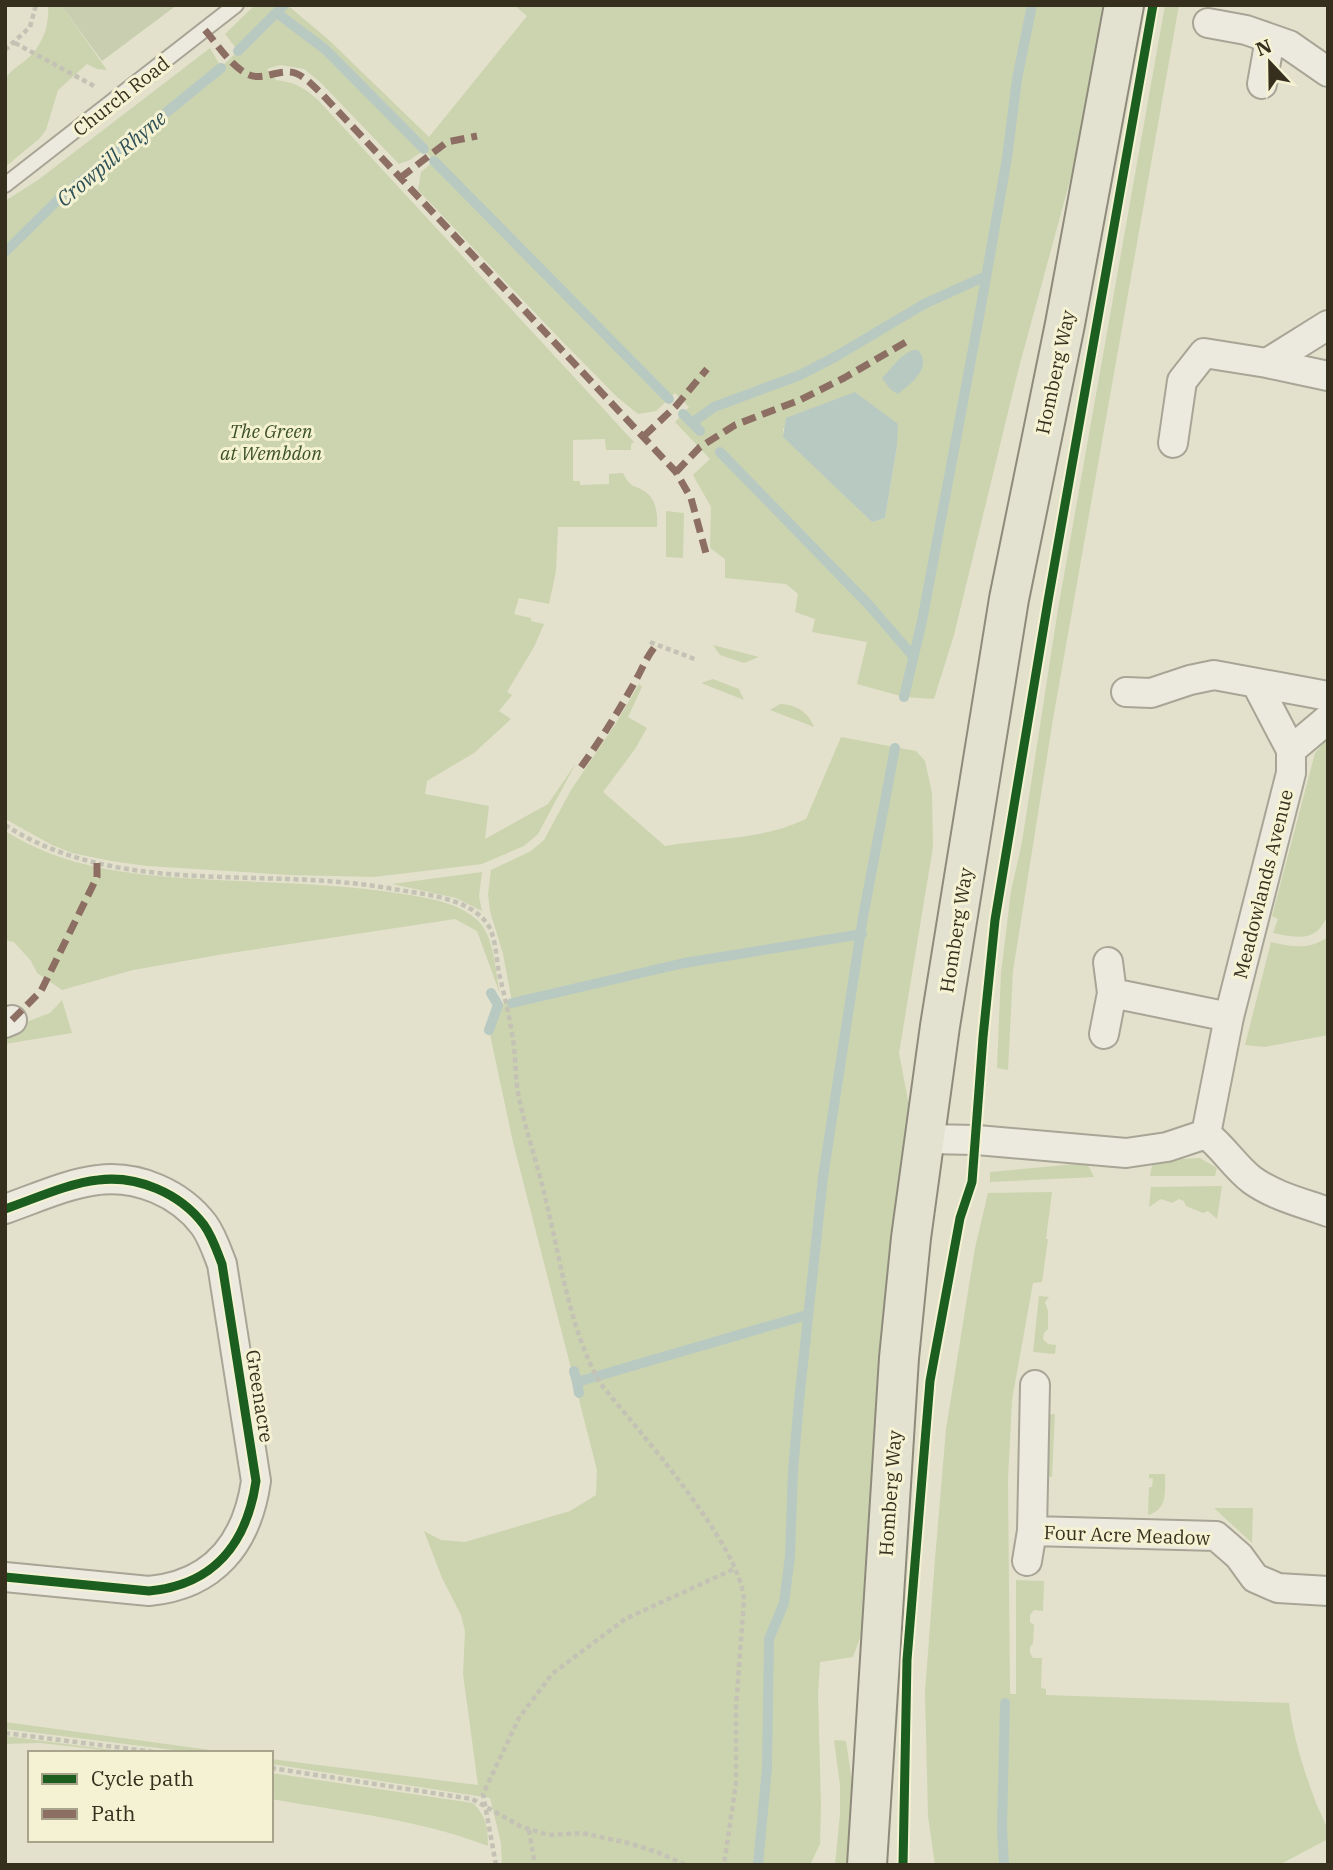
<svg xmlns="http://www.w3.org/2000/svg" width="1333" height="1870" font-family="'IBM Plex Serif',serif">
	<rect width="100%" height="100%" fill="#e3e1cc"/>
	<path fill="#ccd4af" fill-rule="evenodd" d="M48,5H61L107,70L97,69L87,64L58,90L46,130L39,139L5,167V79C11,70 17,67 26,60C42,47 50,25 48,5Z
		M255,5H284L291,8L330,41L429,137L527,16L514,5H1106L1087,118L1018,371L954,635L934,699L904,697L857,684L867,642L812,632L815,619L795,612L798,594L786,584L725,578V559L710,548L711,507L693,475L710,459L675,422L689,407L675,393L656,411L638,414L617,397L557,336L418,190L421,172L434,161L424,150L410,160L399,164L320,82L304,69L280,65L267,69L276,80C295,82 305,88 319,101L634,442L631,444V450H606L605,439L573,440V481H580V485L609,484V474L623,473C631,489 633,484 644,491C656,498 658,514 657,527H558L556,571L549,604L519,598L514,614L531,618V621L544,624L534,647L507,692L512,695L499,711L511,719L474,753L427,781L425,794L489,806L485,839L548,804L576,763L538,834L524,846L482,864L374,877L290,875L147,866L111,861L72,853L52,845L5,819V201L38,180L210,48L221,67L238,51L225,34ZM783,428L897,446L885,518L872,522L784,437Z
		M1165,5H1179L1053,719L1013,971L1008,1070L997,1068L1001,973L1011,891L1022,842L1058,609Z
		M666,511L684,513L683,558L666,557Z
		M713,645L759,657L744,663L720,655Z
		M713,679L739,689L744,700L701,683Z
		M639,684L642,687L628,717L647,728L635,749L603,792L665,846C715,837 759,841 806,819L841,737L916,751L925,761L932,793L933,847L899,1053L912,1122L864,1627L853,1657L820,1662L818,1695L821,1805L820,1844L810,1865H502L501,1843L490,1798L271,1764V1759L478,1785L463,1674L465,1631L461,1615L442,1578L424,1531L441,1540L465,1542L570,1511L596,1495L597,1470L513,1142L489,1030L498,1005L512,1002L503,954L490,911L488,894L491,870L531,851L544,840L571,790L616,723Z
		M780,704C796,705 808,711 814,727L770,710Z
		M1328,738V914C1317,943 1298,938 1273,933L1278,919L1272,916L1315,753Z
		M5,831C63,868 131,875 199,879C264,883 331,883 396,893C422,897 456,901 476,919C495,935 495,971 500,994L477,931L455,919L224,954L133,970L62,990L37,973L31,961L14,942L5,940Z
		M482,872L479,896L482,911L456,898L392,884Z
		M1328,937V1035L1264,1047L1245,1045L1271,942C1293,947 1309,950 1328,937Z
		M62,1000L72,1033L5,1044V1030L50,1013Z
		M1200,1158L1217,1168L1215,1176H1150L1152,1165L1183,1159Z
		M1087,1163L1094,1177L990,1182V1172Z
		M1222,1186L1217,1219L1208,1211L1203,1213L1186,1206L1184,1201L1179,1199L1172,1203L1161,1199L1149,1207L1151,1187Z
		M1052,1192L1046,1239H1048L1042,1282L1033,1283L1012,1400L1008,1479L1010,1694H1016V1580L1044,1581L1043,1611L1034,1610L1030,1615V1622L1034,1625L1033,1643L1030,1647V1653L1033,1658H1042L1041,1688L1046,1689V1695L1289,1703C1293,1737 1304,1771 1316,1803C1321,1815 1328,1825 1328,1839L1279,1865H935L928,1816L925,1692L935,1559L946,1429L975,1248L988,1193Z
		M1039,1296L1049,1297L1045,1302L1048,1311V1329L1044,1333L1043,1339L1048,1344L1056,1345L1055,1354L1033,1352Z
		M1052,1414H1055L1052,1477L1046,1476L1048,1416Z
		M1149,1474H1165C1165,1492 1168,1509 1148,1515L1149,1487H1152L1153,1479L1149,1478Z
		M1214,1508H1253L1252,1543Z
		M5,1722L232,1753H198L5,1729Z
		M5,1736L136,1753H104L103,1750L40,1743L5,1744Z
		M834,1740L846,1741L855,1802L854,1865H835L840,1814V1785Z
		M271,1773L473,1803C486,1816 488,1828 488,1846C418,1819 344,1812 271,1799Z"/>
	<path fill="#c8ceaf" d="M61,5H177L102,61Z"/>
	<path fill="#b8c9c2" d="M912,350H918C933,367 911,384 898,394L890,389L882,378L900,358Z
		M855,392L898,424L897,446L885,518L872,522L783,437L786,418Z"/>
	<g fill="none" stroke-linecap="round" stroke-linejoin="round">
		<path stroke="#b8c9c2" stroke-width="10" d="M277,13L326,50L424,149
			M238,51L284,5
			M434,161L669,399
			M5,252L58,200L221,68
			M683,414L700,431
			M692,423L714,407L800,375L835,357L924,304L986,276
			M720,452L868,604L913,656
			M904,697L922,621L981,306L1007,158L1017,79L1032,5
			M512,1003L684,963L862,934
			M489,1030L498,1005L491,993
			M574,1371L577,1382
			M579,1393L577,1382L807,1315
			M758,1865L767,1767L769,1639L784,1603L790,1556L793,1470L799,1401L823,1177L863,917L895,748
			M1004,1865L1002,1828L1005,1703"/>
		<g stroke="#a8a596" stroke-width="18">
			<path id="service" d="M5,185L236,5"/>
		</g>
		<g stroke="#a8a596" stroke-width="32">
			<path id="minor" d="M1208,23L1246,30L1289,45L1328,72
				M1262,84L1270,39
				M1267,363L1328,376
				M1173,443L1182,381L1204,353L1267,363L1328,325
				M1257,685L1291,750
				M1126,692L1151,693L1190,680L1214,675L1328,696
				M1112,993L1229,1017
				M5,1023L12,1020
				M1104,1034L1112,993L1108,962
				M1206,1134C1223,1147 1235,1167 1252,1180C1274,1196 1303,1203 1328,1212
				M925,1139L977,1140L1126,1153L1167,1147L1206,1134L1229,1017L1291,773V750L1328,719
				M5,1209C34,1199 69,1183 98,1180C137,1175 180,1193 204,1225C212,1236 217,1251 222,1264L256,1481C247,1543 214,1585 149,1591L5,1577
				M1032,1531L1216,1536L1239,1556L1255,1578L1278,1588L1328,1591
				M1027,1561L1032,1531L1035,1385"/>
		</g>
		<g stroke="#8e8b7c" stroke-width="42">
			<path id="primary" d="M867,1865L899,1358L911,1238L940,1026L1009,599L1065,324L1124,5"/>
		</g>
		<path stroke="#c4c2b5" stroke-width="4.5" stroke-dasharray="5 3.5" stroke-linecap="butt" d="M15,43L94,86
			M5,50L30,27L36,5
			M650,642L697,660
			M5,825C120,899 265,865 393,889C422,894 466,897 486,922C496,935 496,957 499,973C504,995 510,1017 513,1040C516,1058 515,1076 518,1093C525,1129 538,1165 546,1201C561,1261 569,1328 600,1383C637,1429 741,1545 744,1600L736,1707V1783L724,1865
			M5,1733L162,1753
			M271,1768L472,1799L522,1827L549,1835L582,1833L628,1843L657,1852L686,1865
			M529,1830L535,1865
			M496,1865L483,1794L519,1718L552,1674L625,1619L736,1568"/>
		<use href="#service" stroke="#eceade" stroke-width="14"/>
		<use href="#minor" stroke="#eceade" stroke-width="28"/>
		<use href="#primary" stroke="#e3e1cf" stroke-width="38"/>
		<path stroke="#8d6e63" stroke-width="7" stroke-dasharray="14 7" stroke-linecap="butt" d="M205,30C217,44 230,65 247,74C262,82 279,68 295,73C306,77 313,86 321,93L676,472L691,498L707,557
			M400,178L447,142L477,136
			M644,436L676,406L707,369
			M676,472L700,447L735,425L800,400L844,378L906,342
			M581,767C602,738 620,709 637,678C644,665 647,656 657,644
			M12,1020L41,991L97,877V863"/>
		<g stroke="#f4f2d3" stroke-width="13">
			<path id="cycleway" d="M5,1209C34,1199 69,1183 98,1180C137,1175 180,1193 204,1225C212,1236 217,1251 222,1264L256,1481C247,1543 214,1585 149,1591L5,1577
				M903,1865L907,1660L930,1381L960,1218L972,1182L983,1037L995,920L1048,601L1153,5"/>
		</g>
		<use href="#cycleway" stroke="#1b5e20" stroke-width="9"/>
	</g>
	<g text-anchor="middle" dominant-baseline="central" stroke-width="6" stroke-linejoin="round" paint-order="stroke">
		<g font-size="19" fill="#372f1e" stroke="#f4f2d3">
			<text transform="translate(121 96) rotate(-38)">Church Road</text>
			<text transform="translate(1055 372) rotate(-78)">Homberg Way</text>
			<text transform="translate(1263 884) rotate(-76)">Meadowlands Avenue</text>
			<text transform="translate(956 930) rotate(-81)">Homberg Way</text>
			<text transform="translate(260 1396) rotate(81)">Greenacre</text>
			<text transform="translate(890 1493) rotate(-86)">Homberg Way</text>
			<text transform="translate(1127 1535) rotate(2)">Four Acre Meadow</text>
		</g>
		<g font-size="19" font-style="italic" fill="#3d5226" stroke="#f4f2d3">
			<text x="271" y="431">The Green<tspan x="271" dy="22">at Wembdon</tspan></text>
		</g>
		<g font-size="21" font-style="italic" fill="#2e5056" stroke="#f4f2d3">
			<text transform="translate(111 158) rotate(-40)">Crowpill Rhyne</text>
		</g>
	</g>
	<rect width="1333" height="1870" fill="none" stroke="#372f1e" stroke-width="14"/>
	<rect x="28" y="1751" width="245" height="91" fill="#f4f2d3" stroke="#a8a48b" stroke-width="2"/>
	<rect x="42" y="1774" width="35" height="10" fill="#1b5e20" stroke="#a8a48b" stroke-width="2"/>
	<text x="91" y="1786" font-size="21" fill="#372f1e">Cycle path</text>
	<rect x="42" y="1809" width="35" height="10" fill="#8d6e63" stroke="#a8a48b" stroke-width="2"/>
	<text x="91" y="1821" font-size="21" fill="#372f1e">Path</text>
	<g transform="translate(1270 63) rotate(338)" stroke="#f4f2d3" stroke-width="5" paint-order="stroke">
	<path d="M0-5L12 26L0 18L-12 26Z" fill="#372f1e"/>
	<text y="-10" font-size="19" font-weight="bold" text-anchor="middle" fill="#372f1e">N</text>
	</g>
</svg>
